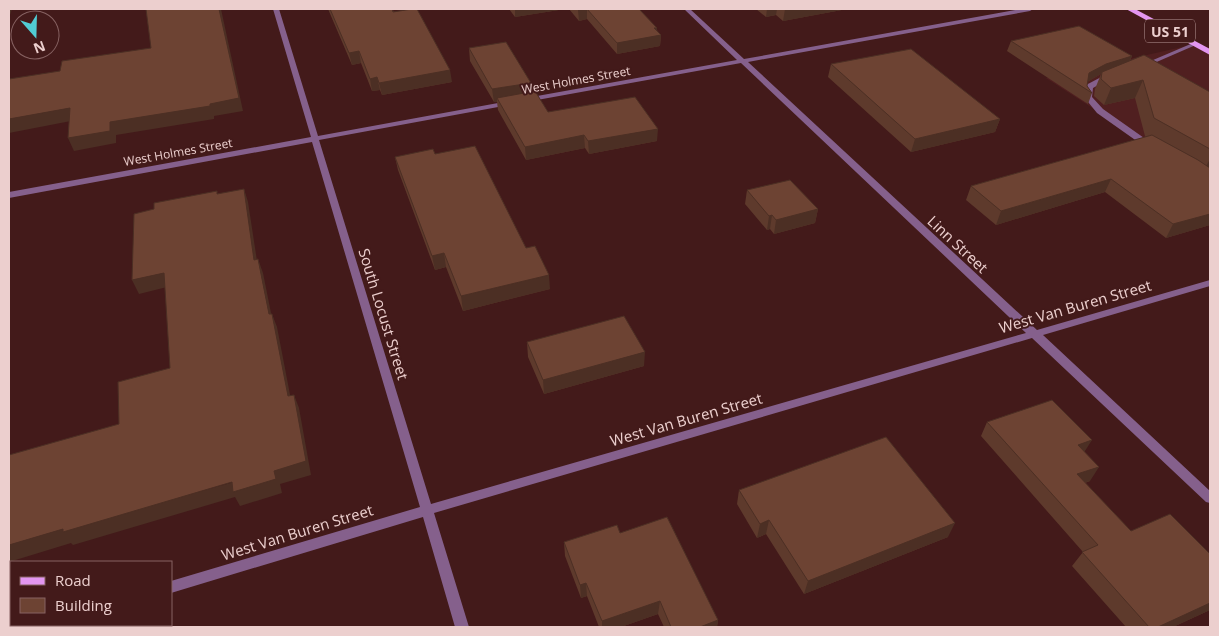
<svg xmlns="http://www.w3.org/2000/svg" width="1219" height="636" font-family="'Open Sans',sans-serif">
	<rect width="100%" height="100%" fill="#431a1a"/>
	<path fill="#501f20" d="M1195,44L1210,52V184L1046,78Z"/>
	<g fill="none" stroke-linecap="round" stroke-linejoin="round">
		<path fill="#85608c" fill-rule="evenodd" d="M1193,43L1198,44L1145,67L1139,66Z
			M1107,74L1114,76L1093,88L1092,97L1103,109L1154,145V149H1148L1097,113L1084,97L1086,85Z"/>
		<path fill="#85608c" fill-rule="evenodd" d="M273,9H279L318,136L509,101L513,103L509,105L319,140L431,504L1026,333L741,63L526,102L522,100L526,98L737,60L684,9H690L744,59L1021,9H1033L1030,11L748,62L1037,330L1210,280V286L1043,335L1210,491V503L1206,502L1032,338L434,513L469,627H455L423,517L171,593V581L420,507L312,142L9,198V192L311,137Z
			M30,625H51L50,627H29Z"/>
		<path fill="#e396f0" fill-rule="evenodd" d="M1126,9H1135L1210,49V55Z"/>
	</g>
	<path fill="#5e3a2c" d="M328,9H392L452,82L382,95L380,90L372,91L361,63L352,65Z
		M509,9H565L515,17Z
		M569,9H639L661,35L660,46L617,54L587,19L579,21Z
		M756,9H847L783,21L776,15L766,17Z
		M1011,41L1132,56L1130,61L1210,92V225L1166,238L1105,192L996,225L966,200L971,186L1146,137L1145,136L1135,98L1104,105L1094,96L1095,89L1101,74L1087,82V86L1092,93L1088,104L1007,51Z
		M469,48L531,83V92L548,112L657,141L589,154L585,148L526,160L498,110L497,102H494L470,61Z
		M831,64L1000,119L995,132L911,152L828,77Z
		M435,154L526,248L550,289L463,311L446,267L435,270L398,170L395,157Z
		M747,190L818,209L815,223L774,234L770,229L767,230L745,204Z
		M527,342L644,366L544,394L528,357Z
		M987,422L1084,451L1090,481L1085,483L1131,531L1210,554V610L1173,627H1126L1072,566L1083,552L981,436Z
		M739,490L948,537L804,594L766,534L757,538L737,504Z
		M620,533L718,620L717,627H664L658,614L621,627H599L587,596L581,598L565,556L564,542Z"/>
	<path fill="#4c2f24" d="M9,9H12L9,18Z
		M219,9H221L243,111L214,116V119L116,135V143L74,151L68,138L110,122Z
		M515,9H565L515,17Z
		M587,9V19L579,21L578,10Z
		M767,9H777L776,15L766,17Z
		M785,9H847L783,21Z
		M654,28H657V36L661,35L660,46L617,54V43Z
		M359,51L361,63L352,65L349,53Z
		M1132,56L1127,66L1102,72L1101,74L1085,83L1089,73L1106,64Z
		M450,70L452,82L382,95L379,83Z
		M377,77L380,90L372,91L370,79Z
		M1143,80L1135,98L1104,105L1111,88Z
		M531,83L532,95L497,98V102H494L492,89Z
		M70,108L76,120L9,133V119Z
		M1000,119L995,132L911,152L915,139Z
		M658,129L657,141L589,154L588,141Z
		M584,135L585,148L526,160L525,147Z
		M1210,159V168L1204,170Z
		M1111,179L1105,192L996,225L1001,211Z
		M244,189L248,202L259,274L254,260Z
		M818,209L815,223L774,234L776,220Z
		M1210,214V225L1166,238L1173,224Z
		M772,215L770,229L767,230L769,216Z
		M444,253L446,267L435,270L432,256Z
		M258,259L263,273L274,328L269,314Z
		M164,273L171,286L139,294L132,280Z
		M549,275L550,289L463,311L461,296Z
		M272,314L277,327L293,410L288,396Z
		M645,352L644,366L544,394L543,380Z
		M294,395L299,408L311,475L280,484L282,493L240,506L235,497L73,545L71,543L9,562V545L63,529L274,471Z
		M1092,440L1083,454L1078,445Z
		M1099,467L1090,481L1068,488L1077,474Z
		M769,520L766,534L757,538L760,524Z
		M955,523L948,537L804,594L808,581Z
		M586,583L587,596L581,598L580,585Z
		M660,601L658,614L621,627H602V621Z
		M1210,603V610L1173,627H1158Z
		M718,620L717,627H700Z"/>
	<path fill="#6d4333" stroke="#4c2f24" d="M146,9H219L239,98L210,104V106L110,122V131L68,138L70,108L9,119V79L60,71L62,61L151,48Z
		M330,9H392L393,12L412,9H417L450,70L379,83L377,77L370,79L359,51L349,53Z
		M587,9H639L657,28H654L661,35L617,43Z
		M1079,26L1132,56L1106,64L1089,73L1087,86L1092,93L1011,41Z
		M506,42L531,83L492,89L469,48Z
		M911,49L1000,119L915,139L831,64Z
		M1144,55L1210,92V149L1154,118L1143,80L1111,88L1101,79L1102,72Z
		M535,91L548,112L635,97L658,129L588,141L584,135L525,147L497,98Z
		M1152,135L1198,160L1210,168V214L1173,224L1111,179L1001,211L971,186Z
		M475,146L526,248L535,246L549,275L461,296L444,253L432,256L395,157L433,149L435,154Z
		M790,180L818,209L776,220L772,215L769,216L747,190Z
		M244,189L254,260L258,259L269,314H272L288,396L294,395L306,461L274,471L276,479L233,492L232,482L63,532V529L9,545V455L119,424L118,382L170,368L164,273L132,280L134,214L154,209V203L217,191V194Z
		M624,316L645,352L543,380L527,342Z
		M1052,400L1092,440L1078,445L1099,467L1077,474L1131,531L1170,514L1210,554V603L1158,627H1149L1082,552L1098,545L987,422Z
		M886,437L955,523L808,581L769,520L760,524L739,490Z
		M667,517L718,620L700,627H671L660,601L602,621L586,583L580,585L564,542L617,525L620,533Z"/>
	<g text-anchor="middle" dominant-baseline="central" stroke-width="4" stroke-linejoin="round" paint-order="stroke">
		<g font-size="12" fill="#eccfce" stroke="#431a1a">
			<text transform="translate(576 80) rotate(-10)">West Holmes Street</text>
			<text transform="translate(178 152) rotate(-10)">West Holmes Street</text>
		</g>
		<rect fill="#431a1a" stroke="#b99998" stroke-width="1" x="1145" y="19.5" width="50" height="23" rx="4"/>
		<g font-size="14" font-weight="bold" fill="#eccfce">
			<text x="1170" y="31">US 51</text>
		</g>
		<g font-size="15" fill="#eccfce" stroke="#431a1a">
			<text transform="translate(958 244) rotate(43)">Linn Street</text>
			<text transform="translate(1075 306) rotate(-16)">West Van Buren Street</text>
			<text transform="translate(384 314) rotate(73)">South Locust Street</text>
			<text transform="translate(686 419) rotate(-16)">West Van Buren Street</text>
			<text transform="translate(297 532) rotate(-17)">West Van Buren Street</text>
		</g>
	</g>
	<rect width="1219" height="636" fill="none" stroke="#eccfce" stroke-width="20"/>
	<rect x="10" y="561" width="162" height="65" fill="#431a1a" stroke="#876262"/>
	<rect x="20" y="577" width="25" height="8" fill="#e396f0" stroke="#876262"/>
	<text x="55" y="586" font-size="15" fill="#eccfce">Road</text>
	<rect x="20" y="598" width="25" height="15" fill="#6d4333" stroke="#876262"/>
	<text x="55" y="611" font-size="15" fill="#eccfce">Building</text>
	<g transform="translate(35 35) rotate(160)"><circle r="24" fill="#431a1a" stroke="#876262"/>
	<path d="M0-4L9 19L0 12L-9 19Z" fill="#51ccd4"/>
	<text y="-8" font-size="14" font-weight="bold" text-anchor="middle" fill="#eccfce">N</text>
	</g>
</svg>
